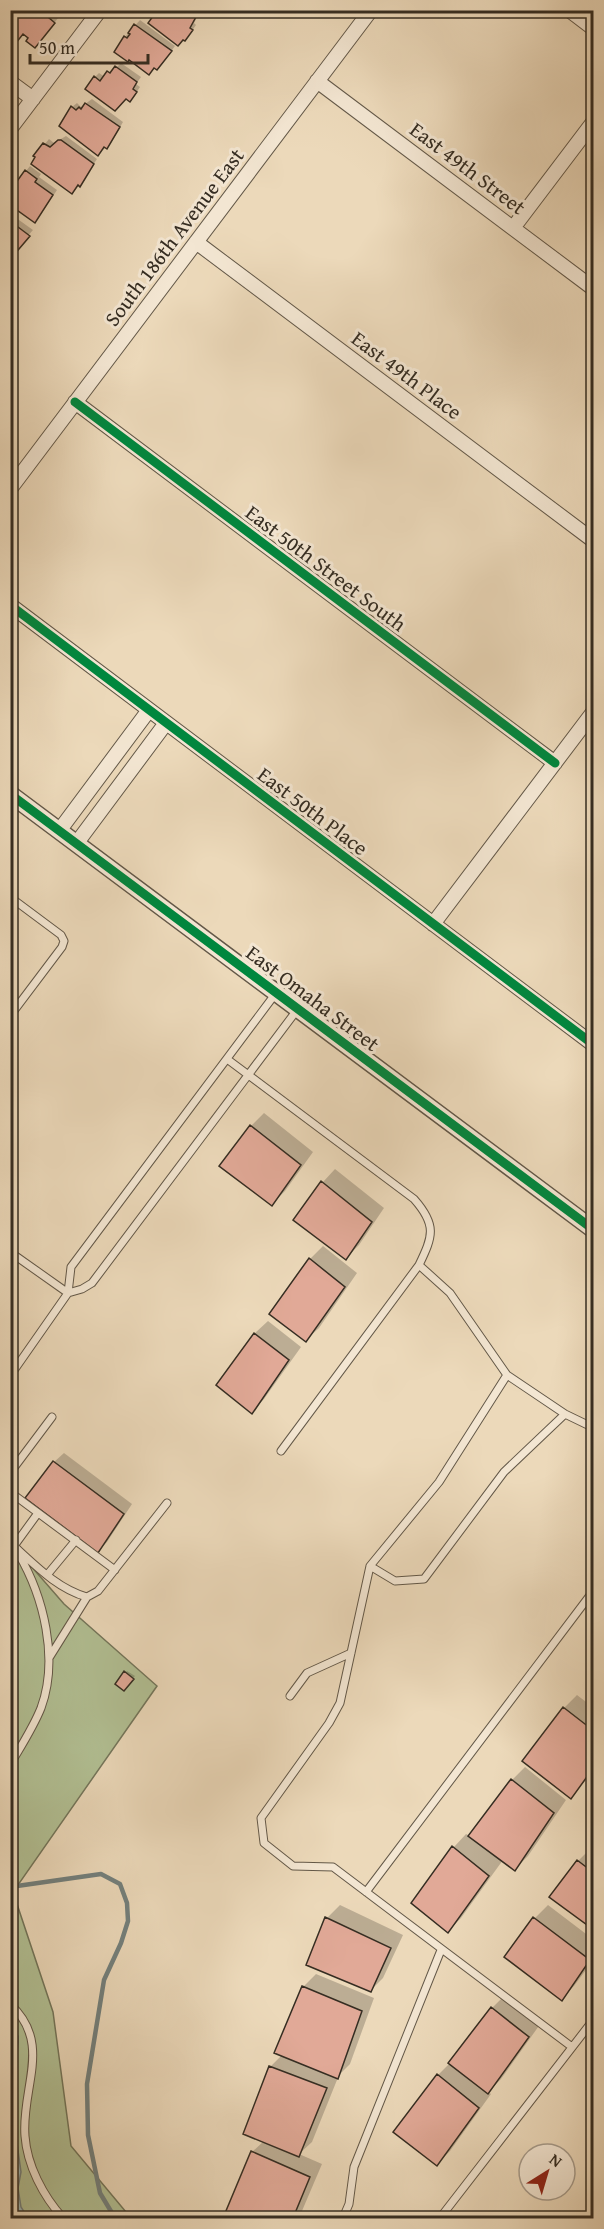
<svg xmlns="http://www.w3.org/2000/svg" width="604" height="2229" font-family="'Gentium Book Plus',serif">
	<rect width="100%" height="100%" fill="#ecd9ba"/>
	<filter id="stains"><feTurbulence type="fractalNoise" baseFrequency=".00333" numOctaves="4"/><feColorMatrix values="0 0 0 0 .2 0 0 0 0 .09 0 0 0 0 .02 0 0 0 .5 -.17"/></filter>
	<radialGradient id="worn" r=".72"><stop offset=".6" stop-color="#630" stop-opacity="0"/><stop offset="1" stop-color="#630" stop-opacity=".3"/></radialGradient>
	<path fill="#b2c094" stroke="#74765b" stroke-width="1.5" d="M10,1542L64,1604L157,1686L13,1892L53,2012L71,2146L131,2218H11Z"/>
	<path fill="#9cb8b9" stroke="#73807d" stroke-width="1.5" d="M11,2028L18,2036V2042L14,2094L17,2107L16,2136L21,2172L18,2188L21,2207L28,2218H11Z"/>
	<path fill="#0003" d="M14,10H52L51,12L58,18L40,42L31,37Z
		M160,10H201L194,23L196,25L189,35L157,13Z
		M140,20L175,46L162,64L125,37Z
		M121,63L141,77L136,84L140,87L134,96L126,97L115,110L95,77L99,73L105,77L113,68L115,69Z
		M92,99L123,122L111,143L98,154L72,107L77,103L81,107Z
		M66,136L97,159L80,185L35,156L49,139L54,143Z
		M30,166L41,174L39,177L57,190L39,217L26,171Z
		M10,210L13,212L12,215L33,230L10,256Z
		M264,1113L313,1152L285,1191L272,1204L221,1166L251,1126Z
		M335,1169L384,1208L359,1245L346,1258L295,1220L323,1182Z
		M323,1246L357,1273L319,1328L306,1340L271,1314L310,1259Z
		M268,1321L301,1347L264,1399L252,1412L218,1385L255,1333Z
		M64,1453L132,1504L107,1542L98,1551L54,1462Z
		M127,1671L135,1676L124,1689L117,1683Z
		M577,1695L594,1708V1771L571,1797L564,1708Z
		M525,1767L566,1800L528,1856L515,1869L503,1860L461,1918L448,1931L413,1903L454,1847L466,1834L470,1836L512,1780Z
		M591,1848L594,1850V1928L578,1861Z
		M340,1905L403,1935L383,1978L370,1991L327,1918Z
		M548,1905L594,1940V1959L574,1986L561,1999L535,1918Z
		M316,1974L374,1998L350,2064L339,2075L312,2142L299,2154L322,2164L299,2218H225L252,2152L264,2141L245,2133L271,2066L282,2055L303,1987Z
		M505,1995L541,2023L501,2079L488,2092L491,2094L450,2151L437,2164L438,2075L450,2063L492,2008Z"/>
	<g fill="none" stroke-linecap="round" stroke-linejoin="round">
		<path stroke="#68726e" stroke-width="1.5" d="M10,2139C12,2150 15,2162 14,2172C13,2189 12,2203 21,2218"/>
		<path stroke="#73807d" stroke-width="4.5" d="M10,1887L101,1874L120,1884L127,1903L128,1921L121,1943L104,1980L87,2084L88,2135L100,2193L115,2218"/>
	</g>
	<path fill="#e1a997" stroke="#352d22" stroke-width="1.5" d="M12,10H51L48,17L55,23L35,48L26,41L28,38L23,34L16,43L10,38V13Z
		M161,10H190L197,15L190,28L193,30L185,41L183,40L178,46L148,23L156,12L160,14Z
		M134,24L172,51L157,70L154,68L149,75L129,60L128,62L114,52L124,36L127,38L130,34L128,33Z
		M115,66L137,82L133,89L137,92L130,102L126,99L115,111L85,89L94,76L100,81L107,71L110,73Z
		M85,103L120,127L107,149L104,147L98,156L59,126L71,106L76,110L79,107L81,109Z
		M58,140H61L94,164L80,187L78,185L72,194L31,164L35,157L33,156L43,143L50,147Z
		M25,170L37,179L35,182L53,195L35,223L10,205V191Z
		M10,221L30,236L13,256H10Z
		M250,1125L301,1165L272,1206L219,1166Z
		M321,1181L372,1222L346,1260L293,1220Z
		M309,1258L345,1287L306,1342L269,1314Z
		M254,1333L289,1360L252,1414L216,1385Z
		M53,1461L124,1514L98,1553L25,1498Z
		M124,1671L134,1679L124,1691L115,1684Z
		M563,1707L594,1731V1767L571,1799L522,1761Z
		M511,1779L554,1813L515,1871L468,1836Z
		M452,1846L489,1876L448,1933L411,1903Z
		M577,1860L594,1873V1930L549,1897Z
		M325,1917L391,1948L371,1992L306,1965Z
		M533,1917L590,1960L562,2001L504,1957Z
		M302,1986L362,2011L338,2079L274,2053Z
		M491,2007L529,2037L488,2094L448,2063Z
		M269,2066L327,2088L299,2157L243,2134Z
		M437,2074L479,2108L437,2166L393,2132Z
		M251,2151L310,2177L293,2218H223Z"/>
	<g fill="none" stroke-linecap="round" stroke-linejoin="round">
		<g stroke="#635848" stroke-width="9">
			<path id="service" d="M10,897L61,935L64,941L62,947L10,1016
				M227,1059L414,1199C437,1225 433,1236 419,1265L281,1451
				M10,1252L68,1293L82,1289L92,1283L297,1010
				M419,1265L450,1293L507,1375L565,1414L594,1428
				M507,1375L439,1482L370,1566L340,1703L329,1723L261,1818L264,1843L293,1866L333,1867L572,2047
				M10,1376L68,1293L71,1267L276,993
				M10,1473L52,1417
				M10,1492L115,1570
				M38,1513L14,1546C36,1566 58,1589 87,1597L98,1591L167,1503
				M370,1566L395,1581L424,1579L504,1472L565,1414
				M47,1575L76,1540
				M49,1658L87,1597
				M290,1696L307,1673L351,1653
				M10,1765C21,1746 33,1728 41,1708C59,1659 44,1597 18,1553
				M366,1892L594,1590
				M10,2004C53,2043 21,2088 25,2136C27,2165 43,2196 63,2218
				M343,2218L349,2204L354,2167L441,1950
				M440,2218L594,2019"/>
		</g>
		<g stroke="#635848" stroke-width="16">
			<path id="minor" d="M569,10L594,29
				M317,81L594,289
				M10,82L33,99
				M10,129L100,10
				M513,228L594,121
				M196,242L594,541
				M75,402L555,763
				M10,489L371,10
				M10,605L594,1045
				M59,831L149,710
				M76,844L166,723
				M433,924L594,711"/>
		</g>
		<g stroke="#635848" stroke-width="19">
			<path id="tertiary" d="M10,794L594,1230"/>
		</g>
		<use href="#service" stroke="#f3e6d2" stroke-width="7"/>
		<use href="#minor" stroke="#f3e6d2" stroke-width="14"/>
		<use href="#tertiary" stroke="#f3e6d2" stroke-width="16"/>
		<g stroke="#f3e6d2" stroke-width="13">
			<path id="cycleway" d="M75,402L555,763
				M10,605L594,1045
				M10,794L594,1230"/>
		</g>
		<use href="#cycleway" stroke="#00873e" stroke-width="9"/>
	</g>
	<g text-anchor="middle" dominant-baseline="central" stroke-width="6" stroke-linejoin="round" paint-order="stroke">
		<g font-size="21" fill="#352d22" stroke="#f3e6d2">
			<text transform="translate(468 168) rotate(37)">East 49th Street</text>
			<text transform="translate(174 237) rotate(-53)">South 186th Avenue East</text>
			<text transform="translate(407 375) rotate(37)">East 49th Place</text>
			<text transform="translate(326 568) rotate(37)">East 50th Street South</text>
			<text transform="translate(313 811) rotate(37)">East 50th Place</text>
			<text transform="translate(313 998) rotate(37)">East Omaha Street</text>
		</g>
	</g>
	<rect width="604" height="2229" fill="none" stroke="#ecd9ba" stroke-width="36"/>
	<rect x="12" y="12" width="580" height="2205" fill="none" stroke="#352d22" stroke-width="3"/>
	<rect x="18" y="18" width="568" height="2193" fill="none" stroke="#352d22" stroke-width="1.5"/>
	<g transform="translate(547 2172) rotate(37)"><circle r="28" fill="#f3e6d2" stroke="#a79c8c" stroke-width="1.5"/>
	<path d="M0-4.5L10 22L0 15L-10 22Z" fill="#8f2418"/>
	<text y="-9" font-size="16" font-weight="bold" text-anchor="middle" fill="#352d22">N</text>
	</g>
	<path d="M30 54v9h118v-9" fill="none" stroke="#352d22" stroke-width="3"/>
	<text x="39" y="54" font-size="18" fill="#352d22" stroke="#f3e6d2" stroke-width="4.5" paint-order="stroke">50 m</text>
	<rect width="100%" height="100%" filter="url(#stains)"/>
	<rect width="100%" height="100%" fill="url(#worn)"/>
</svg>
